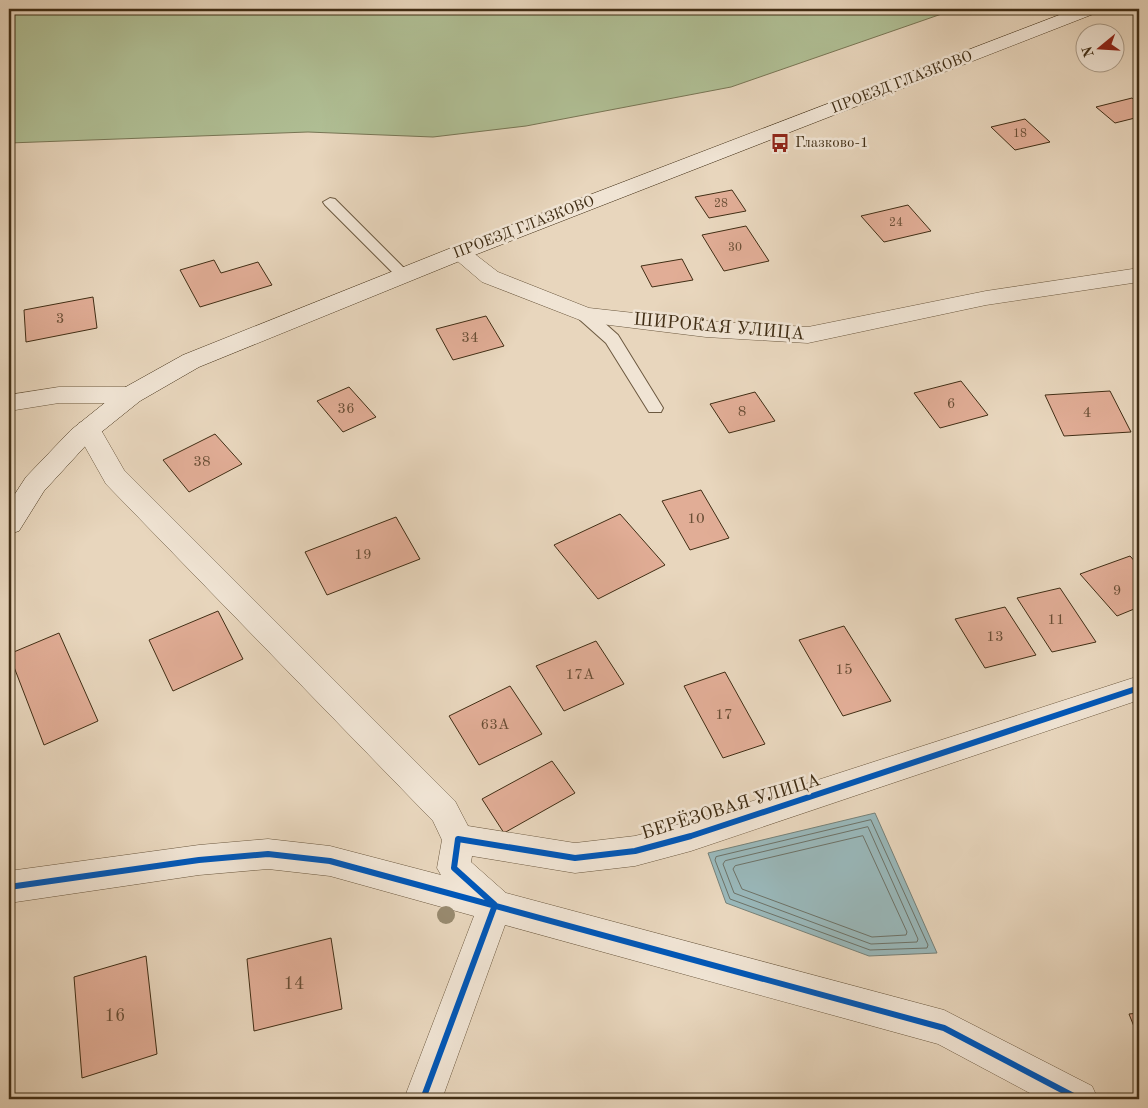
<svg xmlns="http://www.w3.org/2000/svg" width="1148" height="1108" font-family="'Old Standard TT',serif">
	<rect width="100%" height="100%" fill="#e8d6bd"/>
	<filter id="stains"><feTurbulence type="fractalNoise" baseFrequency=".004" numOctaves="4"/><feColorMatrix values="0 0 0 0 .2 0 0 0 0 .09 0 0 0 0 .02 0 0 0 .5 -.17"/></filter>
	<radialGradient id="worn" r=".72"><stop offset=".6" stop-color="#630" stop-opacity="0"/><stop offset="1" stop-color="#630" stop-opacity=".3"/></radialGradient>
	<path fill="#b0bf95" stroke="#787655" d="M9,9H956L731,87L526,126L433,137L308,132L9,143Z"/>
	<path fill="#99b7b9" stroke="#768077" d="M875,813L937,953L869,956L726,903L708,853Z"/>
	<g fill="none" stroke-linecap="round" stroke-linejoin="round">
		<path stroke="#6d7267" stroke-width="1" d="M871,820L928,945L927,948L870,950L730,899L715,860L716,857Z
			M868,827L918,939L917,942L871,944L734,893L723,864L725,861Z
			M863,836L907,932L906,935L872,937L742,889L733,869L735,866Z"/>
	</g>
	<path fill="#e1ad96" stroke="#412e15" d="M1132,98L1139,104V117L1115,123L1096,107Z
		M1025,119L1050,142L1015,150L991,127Z
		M732,190L746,211L709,218L695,197Z
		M908,205L931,231L884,242L861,216Z
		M746,226L769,261L724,271L702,235Z
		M682,259L693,280L652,287L641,266Z
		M214,260L221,273L258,262L272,285L200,307L180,270Z
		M93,297L97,328L26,342L24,310Z
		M486,316L504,346L453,360L436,329Z
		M961,381L988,415L940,428L914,393Z
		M349,387L376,417L343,432L317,401Z
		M1110,391L1131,432L1064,436L1045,395Z
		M755,392L775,421L729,433L710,404Z
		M215,434L242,464L189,492L163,460Z
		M701,490L729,538L690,550L662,501Z
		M620,514L665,565L598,599L554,545Z
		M396,517L420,559L327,595L305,552Z
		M1130,556L1139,566V607L1117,616L1080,574Z
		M1060,588L1096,642L1052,652L1017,598Z
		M1005,607L1036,655L985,668L955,619Z
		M218,611L243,659L173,691L149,640Z
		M844,626L891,701L843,716L799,640Z
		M59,633L98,721L44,745L9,654Z
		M596,641L624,684L564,711L536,666Z
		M725,672L765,744L723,758L684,686Z
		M510,686L542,734L479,765L449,716Z
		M552,761L575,793L504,833L482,799Z
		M331,938L342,1009L254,1031L247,959Z
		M146,956L157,1054L82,1078L74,977Z
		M1139,1013V1039L1129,1014Z"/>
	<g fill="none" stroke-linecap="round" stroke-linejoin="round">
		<g stroke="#6b583f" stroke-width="2">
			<path id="lane" d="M330,198L335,199L411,275L408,278H398L325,205L323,202Z
				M585,310L591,311L618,335L663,408L661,412H649L606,343L579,319L577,315L579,311Z"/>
		</g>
		<g stroke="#6b583f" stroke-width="1">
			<path id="street" d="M459,246L467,248L498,272L589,308L706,321L808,327L986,291L1139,268V282L986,305L808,343L706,337L585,322L482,282L448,253L451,248Z
				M59,387H131L140,389L143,395L140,401L131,403H59L9,411V395Z
				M88,420L97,423L124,470L455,801L468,826L575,843L635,836L691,821L1139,676V700L691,851L635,866L575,873L472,856L471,862L506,893L944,1010L1092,1086L1098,1099H1041L938,1044L505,925L442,1099H404L474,916L330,876L268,869L199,875L9,903V871L199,845L268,839L330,846L441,875L437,868L442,840L433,821L106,484L75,429L79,423Z"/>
		</g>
		<g stroke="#412e15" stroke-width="1">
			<path id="secondary" d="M1075,9H1099L1096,13L467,258L199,367L140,401L89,442L44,491L19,531L9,534V503L26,477L71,430L122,389L183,355L451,248Z"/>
		</g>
		<use href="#lane" fill="#f0e4d4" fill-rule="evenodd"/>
		<use href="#street" fill="#f0e4d4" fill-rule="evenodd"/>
		<use href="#secondary" fill="#f0e4d4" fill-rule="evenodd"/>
		<g stroke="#f0e4d4" stroke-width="9">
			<path id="cycleway" d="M9,887L199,860L268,854L330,861L944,1028L1079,1099
				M423,1099L495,905L454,868L458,839L575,858L635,851L691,836L1139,688"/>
		</g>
		<use href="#cycleway" stroke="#0057b8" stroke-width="6"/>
	</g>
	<circle fill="#988a6f" cx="446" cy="915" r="9"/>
	<defs>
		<g id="bus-bare" transform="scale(1.5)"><path d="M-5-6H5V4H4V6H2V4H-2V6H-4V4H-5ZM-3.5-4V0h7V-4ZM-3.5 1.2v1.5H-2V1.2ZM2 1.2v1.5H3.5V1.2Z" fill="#8f2418" stroke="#f0e4d4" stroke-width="2.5" paint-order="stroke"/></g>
	</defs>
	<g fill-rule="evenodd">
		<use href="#bus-bare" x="780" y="143"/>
	</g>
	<g text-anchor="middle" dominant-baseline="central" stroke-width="5" stroke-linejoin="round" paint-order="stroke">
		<g font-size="12" fill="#694e35">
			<text x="1020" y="134">18</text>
			<text x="721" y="204">28</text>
			<text x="896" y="223">24</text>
			<text x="735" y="248">30</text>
		</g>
		<g font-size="15" fill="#412e15" stroke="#f0e4d4">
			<text transform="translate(902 83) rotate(-21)">ПРОЕЗД ГЛАЗКОВО</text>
			<text transform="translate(524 228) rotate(-21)">ПРОЕЗД ГЛАЗКОВО</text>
		</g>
		<g font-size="15" fill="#412e15" stroke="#f0e4d4" text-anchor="start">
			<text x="795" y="143">Глазково-1</text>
		</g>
		<g font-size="15" fill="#694e35">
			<text x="60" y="319">3</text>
			<text x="470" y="338">34</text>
			<text x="951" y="404">6</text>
			<text x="346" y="409">36</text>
			<text x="742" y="412">8</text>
			<text x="1087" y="413">4</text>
			<text x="202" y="462">38</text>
			<text x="696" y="519">10</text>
			<text x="363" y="555">19</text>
			<text x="1117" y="591">9</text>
			<text x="1056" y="620">11</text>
			<text x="995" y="637">13</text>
			<text x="844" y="670">15</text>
			<text x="580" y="675">17А</text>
			<text x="724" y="715">17</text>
			<text x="495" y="725">63А</text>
		</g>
		<g font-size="18" fill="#412e15" stroke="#f0e4d4">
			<text transform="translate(719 327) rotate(5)">ШИРОКАЯ УЛИЦА</text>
			<text transform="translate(731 807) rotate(-17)">БЕРЁЗОВАЯ УЛИЦА</text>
		</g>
		<g font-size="18" fill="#694e35">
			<text x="294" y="984">14</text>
			<text x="115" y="1016">16</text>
		</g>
	</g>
	<rect width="1148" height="1108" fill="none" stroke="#e8d6bd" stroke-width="30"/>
	<rect x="10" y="10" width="1128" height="1088" fill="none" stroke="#412e15" stroke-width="2.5"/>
	<rect x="15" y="15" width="1118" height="1078" fill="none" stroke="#412e15"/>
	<g transform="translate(1100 48) rotate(252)"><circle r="24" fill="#f0e4d4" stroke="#aa9b88"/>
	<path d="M0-4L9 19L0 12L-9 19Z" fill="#8f2418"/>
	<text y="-8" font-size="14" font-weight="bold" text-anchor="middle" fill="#412e15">N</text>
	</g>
	<rect width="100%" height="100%" filter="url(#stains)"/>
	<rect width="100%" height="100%" fill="url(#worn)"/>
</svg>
